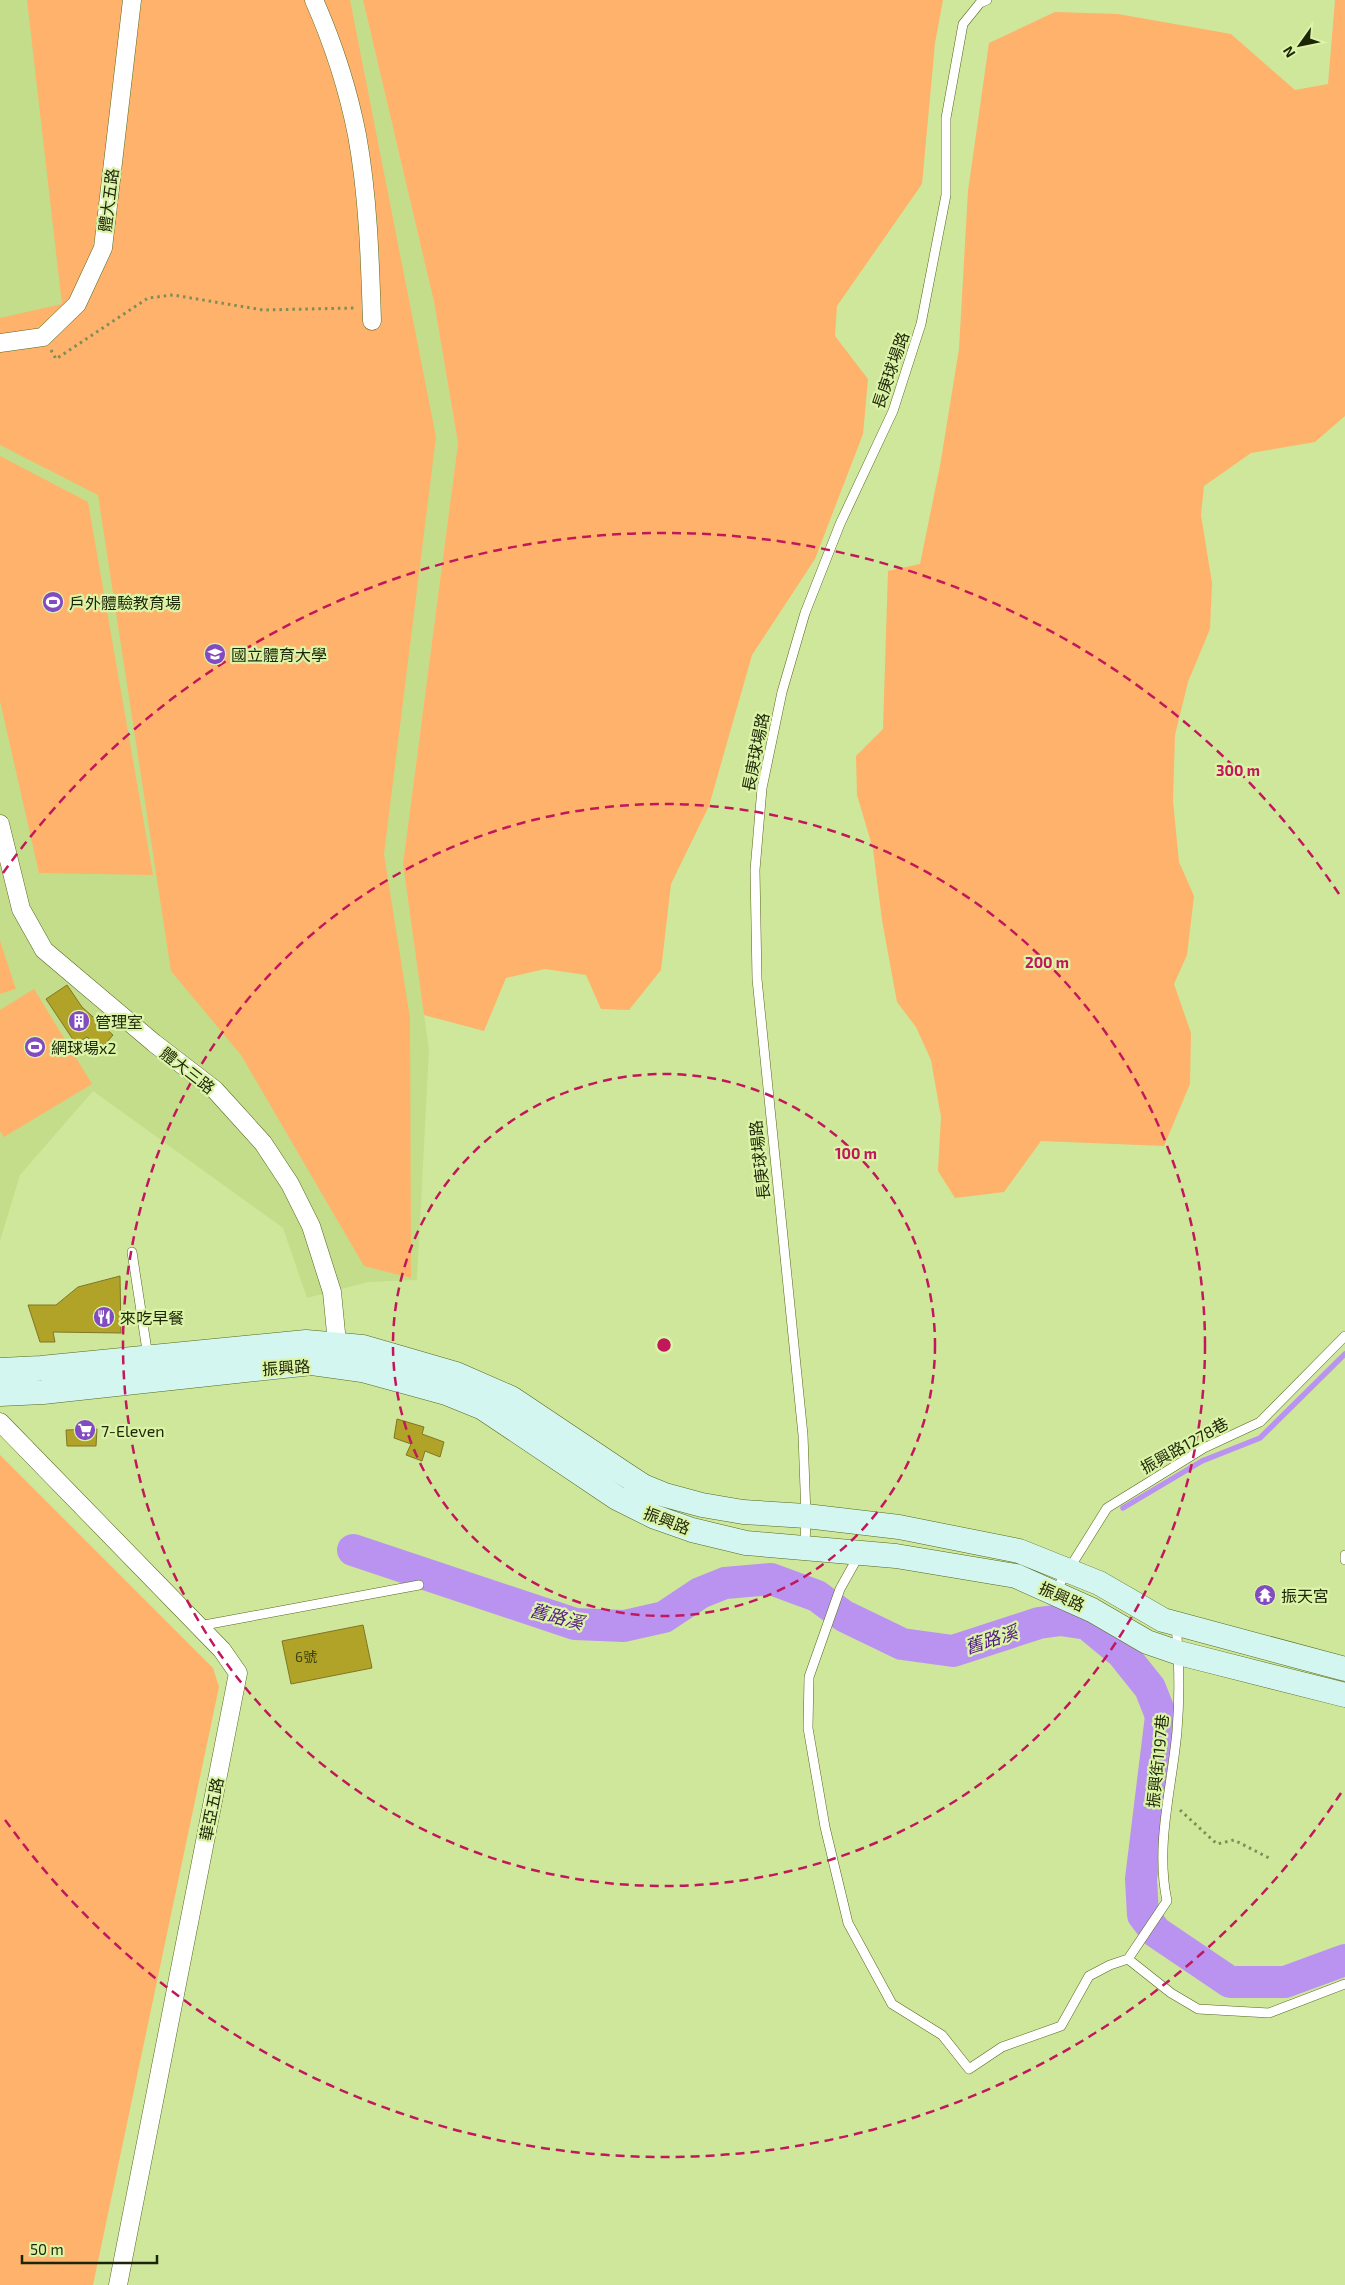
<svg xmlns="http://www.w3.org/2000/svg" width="1345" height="2285" font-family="'Exo 2','Noto Sans TC',sans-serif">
	<rect width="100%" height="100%" fill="#cfe79b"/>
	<path fill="#c4dd8a" d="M0,0H363L434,302L458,443L403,864L429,1050L417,1280L368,1282L307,1298L283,1228L93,1091L20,1175L0,1241Z"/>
	<path fill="#feb26b" d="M27,0H350L436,437L384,854L410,1018L411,1278L364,1266L241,1055L171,971L98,495L0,445V318L62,304Z
		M363,0H943L935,43L922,184L837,306L835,336L868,379L863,434L815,559L752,655L709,806L671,884L661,970L629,1010L601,1009L586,975L545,969L506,978L484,1031L424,1015L403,864L458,443L434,302Z
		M1335,0H1345V416L1315,442L1251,453L1204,486L1201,515L1212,583L1210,629L1188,682L1175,735L1173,801L1179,862L1194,896L1187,955L1174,984L1191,1033L1190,1084L1164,1146L1041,1141L1004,1192L955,1198L938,1171L941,1117L931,1060L916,1027L897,1002L882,920L873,849L857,795L856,756L883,729L888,571L920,564L940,466L959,349L968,191L989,43L1055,12L1118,14L1231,34L1295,90L1328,84Z
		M0,456L88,502L153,875L39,873L0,701Z
		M0,941L16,989L0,994Z
		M34,989L92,1084L4,1137L0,1131V1010Z
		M0,1455L213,1668L219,1687L93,2285H0Z"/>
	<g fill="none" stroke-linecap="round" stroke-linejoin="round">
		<path stroke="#ba93f0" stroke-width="5.5" d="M1123,1508L1202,1461L1260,1438L1345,1354"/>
		<path stroke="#ba93f0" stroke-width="32" d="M353,1550L575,1624L624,1626L664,1617L700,1593L725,1583L771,1579L817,1596L844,1616L902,1644L953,1651L1039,1623L1061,1620L1087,1624L1122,1653L1150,1688L1161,1716L1141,1879L1143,1915L1156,1932L1230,1982H1285L1345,1960"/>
	</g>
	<path fill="#b1a328" stroke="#807624" d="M67,985L82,1007L113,1035L101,1049L87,1037L76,1044L46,999Z
		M120,1276L121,1333L53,1332L55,1342H40L28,1305H56L78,1287Z
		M397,1419L424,1427L422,1434L444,1442L440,1457L425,1451L422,1461L406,1455L411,1444L394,1438Z
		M97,1429L96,1446H67L66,1430Z
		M363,1625L372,1668L291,1684L282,1641Z"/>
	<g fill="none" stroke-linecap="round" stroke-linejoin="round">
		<g stroke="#55681d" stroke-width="10">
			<path id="lane" d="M132,1252L148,1357
				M805,1548L806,1516L803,1435L757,979L755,870L762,788L782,692L805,613L840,524L893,411L921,324L946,195V118L963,24L980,3L987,0
				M859,1555L840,1589L809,1677L808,1728L825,1827L848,1923L892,2004L942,2035L969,2069L1002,2047L1061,2026L1089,1976L1110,1965L1128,1959L1171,1993L1198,2009L1269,2013L1345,1984
				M1345,1555V1560
				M1054,1593L1107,1508L1204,1448L1260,1422L1345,1336
				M199,1626L419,1585
				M1128,1959L1167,1901C1155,1845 1172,1787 1177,1731C1180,1696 1179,1659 1176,1624"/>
		</g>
		<g stroke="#55681d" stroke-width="19">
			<path id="street" d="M314,0C333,43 348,89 357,135C368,195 370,259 372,321
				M0,343L43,337L77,304L103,248L132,0
				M0,824L21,909L44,950L154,1043L215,1090L263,1143L290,1184L311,1226L332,1292L337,1343
				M0,1422L222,1650L238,1673L118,2285"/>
		</g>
		<g stroke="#55681d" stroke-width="25">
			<path id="secondary" d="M0,1370L41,1368L306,1342L363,1347L456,1374L511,1398L623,1473L643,1486L665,1495L702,1505L743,1512L806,1516L899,1527L1019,1551L1099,1583L1163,1620L1345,1669
				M0,1394L43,1392L312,1363L362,1370L446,1393L483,1408L617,1498L655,1517L692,1530L746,1543L896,1556L1016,1576L1092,1610L1147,1642L1179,1653L1345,1695"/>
		</g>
		<path stroke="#7e8e57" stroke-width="3" stroke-dasharray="2.5 4" stroke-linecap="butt" d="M51,350L56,359L148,298L173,295L263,310L354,308
			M1180,1810L1217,1844L1234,1840L1271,1859"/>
		<use href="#lane" stroke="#fff" stroke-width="9"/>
		<use href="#street" stroke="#fff" stroke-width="18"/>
		<use href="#secondary" stroke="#d4f6f1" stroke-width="24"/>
	</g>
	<g fill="none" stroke="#c2185b" stroke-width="2.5" stroke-dasharray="9 6">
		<circle cx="664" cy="1345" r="271"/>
		<circle cx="664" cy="1345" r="541"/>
		<path d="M1341 1793A812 812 0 0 1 3 1817M3 873A812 812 0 0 1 1341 897"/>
	</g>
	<defs>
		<g id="stadium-disc" transform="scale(1.125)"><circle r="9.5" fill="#834bc2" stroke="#dcf4a8"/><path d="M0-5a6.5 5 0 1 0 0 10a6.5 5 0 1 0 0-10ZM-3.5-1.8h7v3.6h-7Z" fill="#fff"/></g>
		<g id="school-disc" transform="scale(1.125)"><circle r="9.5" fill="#834bc2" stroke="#dcf4a8"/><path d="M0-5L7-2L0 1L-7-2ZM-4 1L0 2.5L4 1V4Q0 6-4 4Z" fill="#fff"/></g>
		<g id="building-disc" transform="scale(1.125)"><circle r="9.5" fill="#834bc2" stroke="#dcf4a8"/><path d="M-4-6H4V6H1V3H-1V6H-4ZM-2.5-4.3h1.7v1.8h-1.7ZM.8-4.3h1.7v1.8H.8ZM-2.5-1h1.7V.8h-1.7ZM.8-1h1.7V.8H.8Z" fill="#fff"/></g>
		<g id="restaurant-disc" transform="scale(1.125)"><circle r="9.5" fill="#834bc2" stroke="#dcf4a8"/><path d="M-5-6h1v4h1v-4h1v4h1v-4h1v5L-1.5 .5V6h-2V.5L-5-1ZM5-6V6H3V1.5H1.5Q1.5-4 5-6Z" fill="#fff"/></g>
		<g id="supermarket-disc" transform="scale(1.125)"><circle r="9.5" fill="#834bc2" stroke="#dcf4a8"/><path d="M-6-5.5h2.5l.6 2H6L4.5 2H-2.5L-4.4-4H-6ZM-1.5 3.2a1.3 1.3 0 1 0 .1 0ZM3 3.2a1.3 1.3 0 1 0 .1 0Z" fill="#fff"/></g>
		<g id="temple-disc" transform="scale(1.125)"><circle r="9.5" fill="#834bc2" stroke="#dcf4a8"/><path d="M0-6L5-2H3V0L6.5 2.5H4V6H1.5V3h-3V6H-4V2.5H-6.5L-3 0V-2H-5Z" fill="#fff"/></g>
	</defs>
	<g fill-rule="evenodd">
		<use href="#stadium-disc" x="53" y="602"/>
		<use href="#school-disc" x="215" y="654"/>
		<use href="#building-disc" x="79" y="1021"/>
		<use href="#stadium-disc" x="35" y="1047"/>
		<use href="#restaurant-disc" x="104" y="1317"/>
		<use href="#supermarket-disc" x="85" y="1430"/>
		<use href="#temple-disc" x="1265" y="1595"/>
	</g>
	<g text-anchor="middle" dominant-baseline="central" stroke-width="4.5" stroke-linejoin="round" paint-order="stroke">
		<g font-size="14" fill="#42440f">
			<text x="306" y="1656">6號</text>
		</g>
		<g font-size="16" fill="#1d2507" stroke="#dcf4a8">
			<text transform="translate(108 200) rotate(-83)">體大五路</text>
			<text transform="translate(890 370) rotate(-71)">長庚球場路</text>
			<text transform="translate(755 752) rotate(-79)">長庚球場路</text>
			<text transform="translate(188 1070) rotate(38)">體大三路</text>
			<text transform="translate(759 1160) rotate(-96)">長庚球場路</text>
			<text transform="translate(286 1367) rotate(-4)">振興路</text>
			<text transform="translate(1184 1445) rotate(-29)">振興路1278巷</text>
			<text transform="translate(667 1520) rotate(21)">振興路</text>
			<text transform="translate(1062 1596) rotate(24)">振興路</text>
			<text transform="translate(1157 1761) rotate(-84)">振興街1197巷</text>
			<text transform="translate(211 1809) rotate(-79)">華亞五路</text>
		</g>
		<g font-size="16" fill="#1d2507" stroke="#dcf4a8" text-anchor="start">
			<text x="69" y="602">戶外體驗教育場</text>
			<text x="231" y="654">國立體育大學</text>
			<text x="95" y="1021">管理室</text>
			<text x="51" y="1047">網球場x2</text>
			<text x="120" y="1317">來吃早餐</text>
			<text x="101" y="1430">7-Eleven</text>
			<text x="1281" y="1595">振天宮</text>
		</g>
		<g font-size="18" font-style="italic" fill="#521a86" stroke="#dcf4a8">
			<text transform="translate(557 1616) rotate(15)">舊路溪</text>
			<text transform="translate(991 1639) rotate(-18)">舊路溪</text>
		</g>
	</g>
	<circle cx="664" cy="1345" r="8" fill="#c2185b" stroke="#dcf4a8" stroke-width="2.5"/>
	<g font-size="15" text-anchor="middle" font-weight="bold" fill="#c2185b" stroke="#dcf4a8" stroke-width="4.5" stroke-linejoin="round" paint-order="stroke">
		<text x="1238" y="776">300 m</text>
		<text x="1047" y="968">200 m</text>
		<text x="856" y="1159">100 m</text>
	</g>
	<g transform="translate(1300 45) rotate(237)" stroke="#dcf4a8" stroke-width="4" paint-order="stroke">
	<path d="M0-4L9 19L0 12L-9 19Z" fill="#1d2507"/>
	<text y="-8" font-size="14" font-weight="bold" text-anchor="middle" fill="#1d2507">N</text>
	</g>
	<path d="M22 2255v8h135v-8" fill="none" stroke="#1d2507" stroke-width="2.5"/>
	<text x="30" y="2255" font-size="15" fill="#1d2507" stroke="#dcf4a8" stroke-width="4" paint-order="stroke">50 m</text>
</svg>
